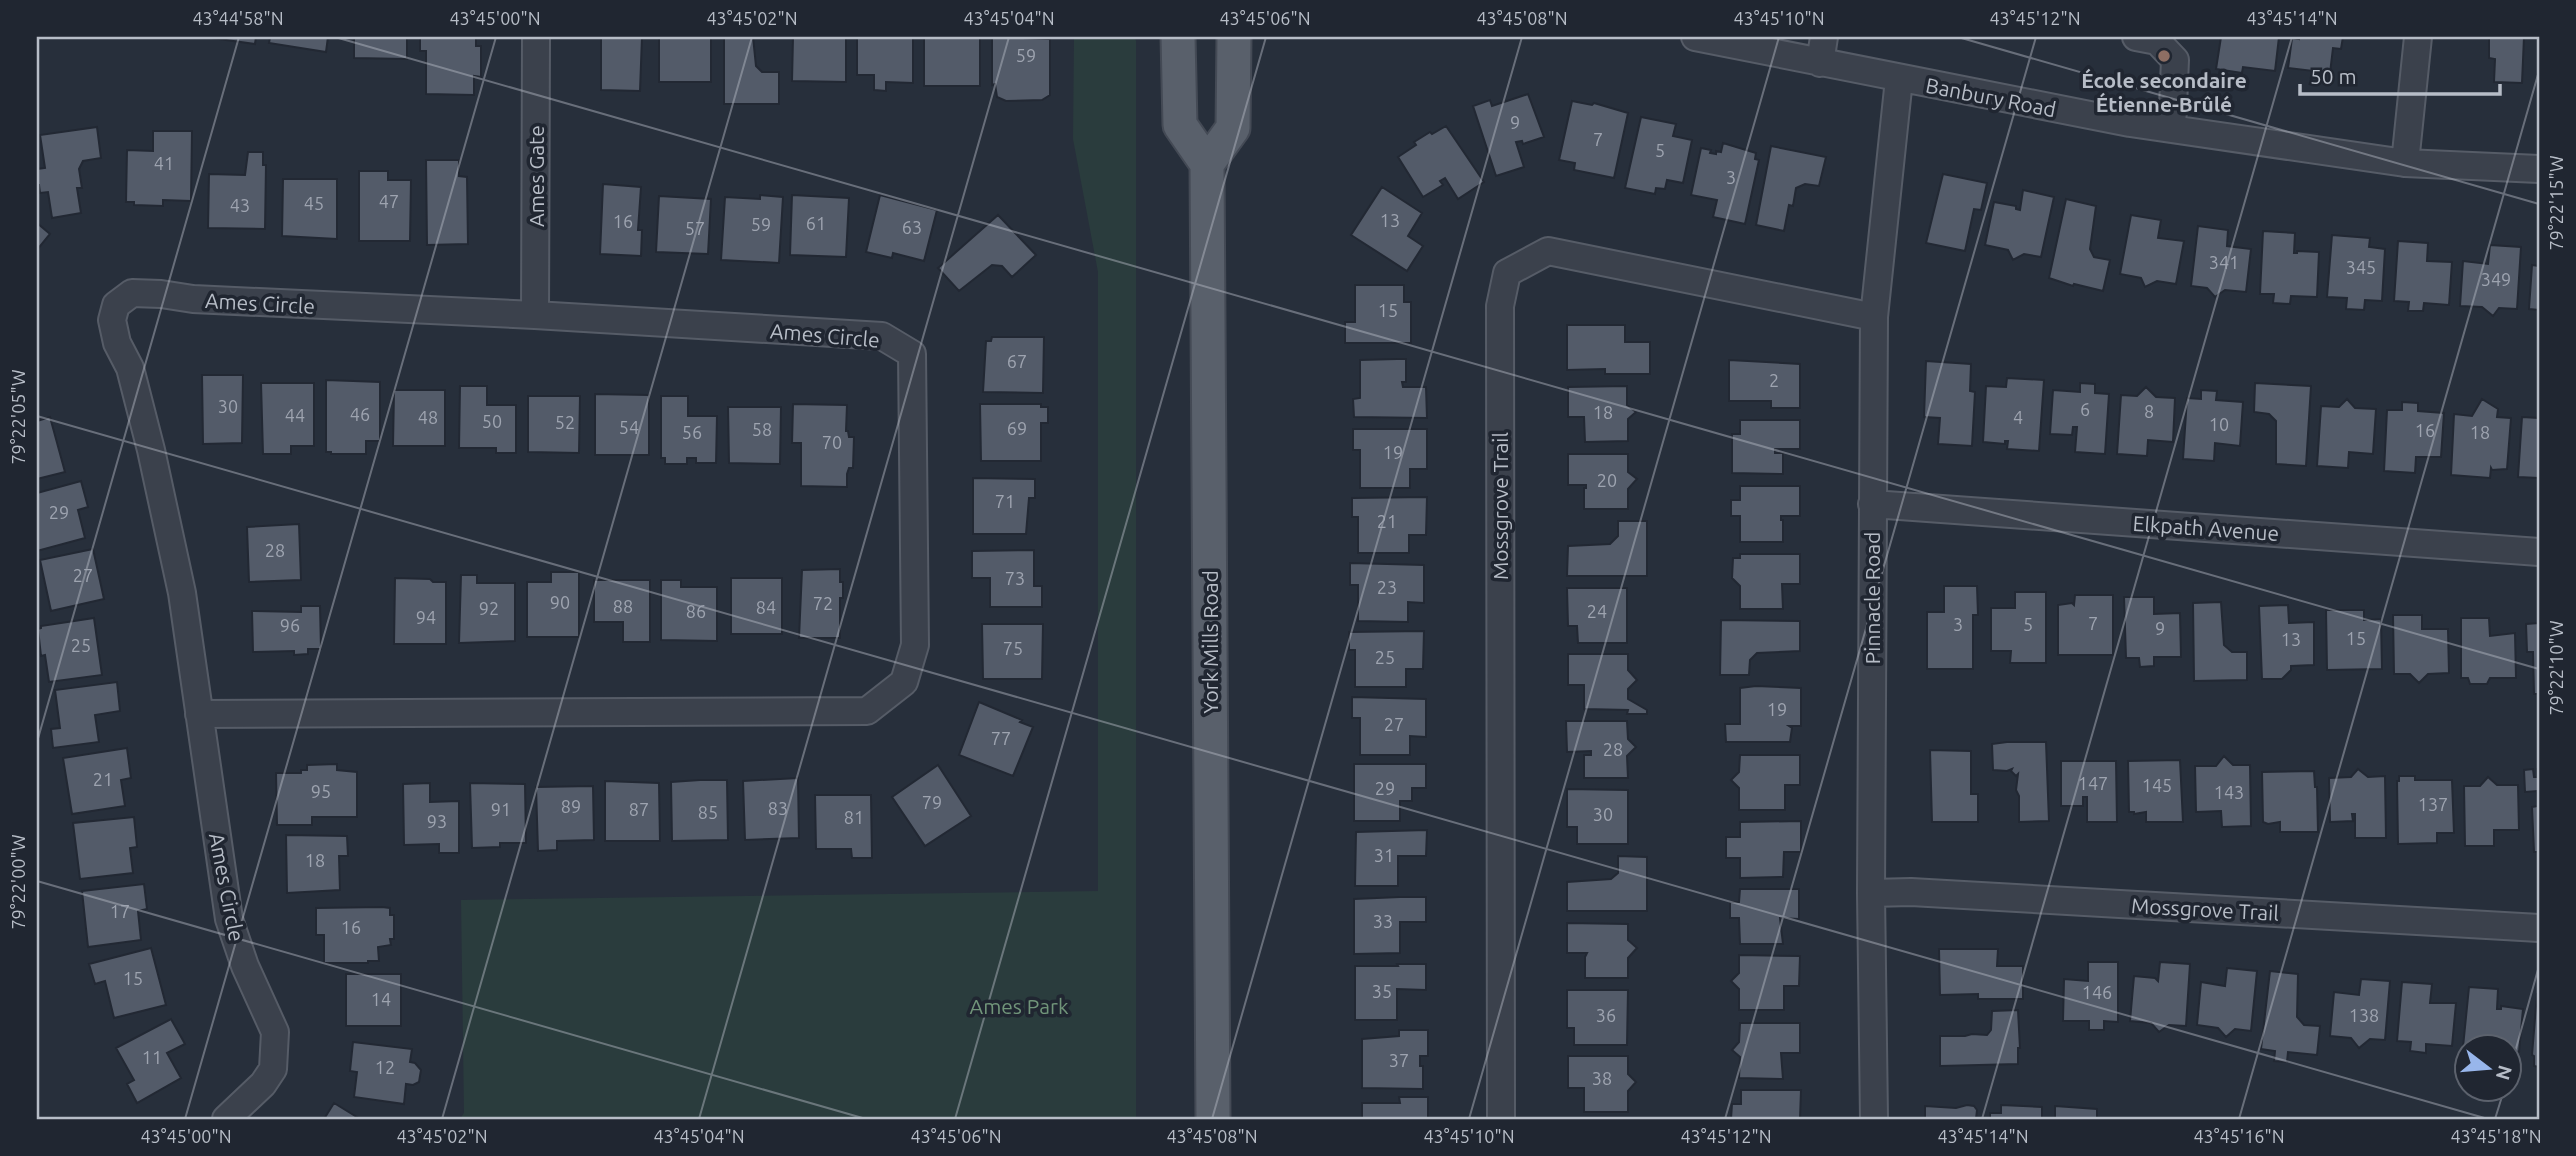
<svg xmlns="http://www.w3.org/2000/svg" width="2576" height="1156" font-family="Ubuntu,sans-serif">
	<rect width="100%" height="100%" fill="#272f3b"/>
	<path fill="#2a3c3d" d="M1074,37H1135L1136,41V1119H460L464,1113L461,900L1098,891V272L1073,139Z"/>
	<path fill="#535b69" stroke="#222833" stroke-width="2" d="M205,37H256L255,44Z
		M270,37H328L326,52L269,43Z
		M354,37H407V59L354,58Z
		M420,37H476V46H481V77L474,76V95L426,94V51H420Z
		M601,37H642L640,91L601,90Z
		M659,37H711V82H659Z
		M724,37H753L756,66L762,72H779V104H724Z
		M793,37H846V82L792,81Z
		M857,37H913V83L886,82V91L874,90V75H857Z
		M924,37H980V86H924Z
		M992,37L1050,39V95L1042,100L1006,101L997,97L995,84L992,85Z
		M2221,37H2279L2275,71L2243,67L2242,73L2216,69Z
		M2299,37H2343L2341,49L2333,48L2330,73L2288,68L2292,38L2299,39Z
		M2489,37H2524L2522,83L2494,82L2495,59L2489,58Z
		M1528,94L1544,137L1523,144L1522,141L1516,142L1524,167L1496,176L1473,106L1490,100L1492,106Z
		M1572,101L1592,105L1594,103L1628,113L1614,178L1574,170L1575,163L1559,160Z
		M1641,117L1676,124L1673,136L1692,140L1683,183L1667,180L1665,189L1656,188L1655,194L1625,188Z
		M1446,126L1484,182L1458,199L1445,178L1440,181L1443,185L1423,197L1398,157L1416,145L1414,142L1430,132L1432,134Z
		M97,127L101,158L83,161L79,169L82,188H77L81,213L52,218L48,192L40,193L39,185H37V169L45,168L40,135Z
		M153,131H192L191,201L163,200V206L134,205V202H126L127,150L153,151Z
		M1723,143L1756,153L1755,159L1759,160L1745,224L1713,217L1717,200L1691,195L1701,148L1711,150L1710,153L1716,154V151L1721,152Z
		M1771,146L1826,157L1819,186L1805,184L1796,188L1793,206L1789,205L1784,231L1756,225Z
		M248,152H263V165H266L265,229L208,228L209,174L245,175Z
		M426,160H459V176L467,177L468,244L427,245Z
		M359,171H388V180H411L410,241H359Z
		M1943,174L1987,183L1981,210L1974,209L1965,251L1926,243Z
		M283,179H337V239L282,236Z
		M603,184L641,187L638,230H642L641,256L600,254Z
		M1382,187L1422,213L1408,236L1423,246L1407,271L1351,235Z
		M2023,190L2054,197L2041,257L2024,254L2013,260L2008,250L1985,245L1994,202L2016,206V209L2020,210Z
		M760,195L783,197L779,263L721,260L725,197L760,199Z
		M792,195L849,198L846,257L790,255Z
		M880,195L937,210L924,261L893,253L892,258L866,252Z
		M659,196L711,199L708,254L656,252Z
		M2066,199L2096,206L2090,249L2094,257L2110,260L2103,291L2074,284L2073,286L2049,278Z
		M998,215L1036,255L1012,277L1002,266L992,265L959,291L938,268Z
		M2131,215L2161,220L2158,238L2184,241L2176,284L2157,281L2145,287L2141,278L2120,274Z
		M37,223L50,234L37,250Z
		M2198,226L2228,230L2227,246L2251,249L2246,292L2225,290L2215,297L2207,288L2191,286Z
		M2263,231L2295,233L2294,253H2297V251L2319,252L2317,297L2291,296L2290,304L2273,303L2274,294H2260Z
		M2332,235L2370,238L2369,247L2385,249L2382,301L2365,300L2364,310L2346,309L2347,298L2327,297Z
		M2398,241L2428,243L2427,261L2452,262L2449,305L2424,303L2423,311H2408L2409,302L2394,301Z
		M2490,245L2521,247L2517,309L2499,308L2493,316L2482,307L2460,306L2463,261L2488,264Z
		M2532,265L2539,266V310L2529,309Z
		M1355,285H1404V302H1411V343H1345V322H1355Z
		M1567,325H1625V342H1650V374H1605V369L1567,370Z
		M992,337H1044L1043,393L983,392L986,341H991Z
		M1397,359H1406V382H1402L1403,387H1426L1427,418L1354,417L1353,399L1360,398V360Z
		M1729,360L1800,364V408H1771V401H1729Z
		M1926,361L1971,364L1970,391L1975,392L1972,446L1938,444L1940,418L1924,417Z
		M202,375H243L242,443L203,444Z
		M2007,378L2044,380L2039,451L2007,449L2008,441H2005V444L1983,442L1986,386L2006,387Z
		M326,380L380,382V441H366V454H331V452H326Z
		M261,383H314V446H291V454H263Z
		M2080,383L2095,384V393L2109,394L2105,454L2075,452L2077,427H2073L2072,435L2050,434L2053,390L2080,392Z
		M2255,383L2311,386L2306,466L2276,464V421L2269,414L2254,412Z
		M460,386H487V405H516V453H496V448H459Z
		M1627,386V405L1636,412L1628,419V441L1585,442L1584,417H1568V387Z
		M2146,387L2156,397L2175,398L2173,442L2148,440L2147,456L2117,454L2121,395L2137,396Z
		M394,390H445V446H393Z
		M2201,390L2217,391L2216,400L2243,402L2240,446L2215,443L2214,461L2183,459L2187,398L2201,399Z
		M595,394L649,395V455H595Z
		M528,396H580L579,453L528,452Z
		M661,396H688V416H717L716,463H696V458H687V464H665V458H661Z
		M2347,399L2355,408L2376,409L2373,454L2349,452L2348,468L2317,466L2321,406L2339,407Z
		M2482,399L2498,409L2497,417L2511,418L2507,469L2492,470L2491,468L2490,478L2451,475L2454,414L2472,416Z
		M2402,402L2418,403V411L2444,413L2441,457H2416L2415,473L2384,471L2387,410H2402Z
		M793,404L847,405L846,431H848L849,437H854L853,468H849L847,474V487L801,486V443H792Z
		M980,404H1041V407H1048V423H1041V461H981Z
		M728,407H781L780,464L729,463Z
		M50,417L65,472L37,479V421Z
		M2522,417L2539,418V478L2518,477Z
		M1740,420H1800V449H1775V453H1783V474L1732,473V434H1740Z
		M1353,429H1427V469H1410V488H1360V450H1353Z
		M1568,454H1628V472L1637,479L1628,489V509H1584V488H1586V485H1568Z
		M973,478L1035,479V498H1029L1026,534H973Z
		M81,481L88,507L78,510L85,538L37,551V493Z
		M1740,486H1800V516H1781V520H1783V542H1740V516H1731V500H1740Z
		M1427,497L1426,535H1409V553H1358V517H1352V498Z
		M1618,521H1647V576H1567L1568,546L1610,544L1618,536Z
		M299,524L301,580L249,582L247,527Z
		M93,549L104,599L51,611L40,560Z
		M1034,550V586H1042V607H990V578H972V551Z
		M1740,554H1800V584H1782L1783,609H1740V586L1732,578L1733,558H1740Z
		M1350,563L1424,565V603L1408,602V622L1358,621V585H1350Z
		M840,569V582H843V598H840V638H799L802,570Z
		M551,572H579V637H527V582H551Z
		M461,575H477V583H515V641L459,643Z
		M395,578L430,579L433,582H446V644H394Z
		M731,578H782V634H731Z
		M594,580H650V642H623V622H594Z
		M661,580H681V587H717V641L661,640Z
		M1944,586H1977L1978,615H1973V669H1927V612H1944Z
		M1567,588H1627V643H1578L1577,626H1568Z
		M2015,592H2046V663H2010L2011,651H1991V608H2015Z
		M2075,595H2113V655H2058V605L2072,603L2074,605Z
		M2124,597H2154V614L2180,613L2181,657H2154V666L2140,667L2139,658H2126Z
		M2221,602L2224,645L2232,652H2247V680L2194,681L2193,603Z
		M2288,605L2289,623L2314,622V665L2291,666V670L2282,679H2262L2259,606Z
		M301,606H320L321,649H308V654L294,655V651L253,652L252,611L301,612Z
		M2326,610H2364V620L2381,619L2382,669L2327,670Z
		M2393,615H2422V629H2448L2449,673L2428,674L2419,683L2410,674H2394Z
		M94,618L102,675L49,682L45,655L41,656L38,629L41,628V626Z
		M2461,618H2489L2490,636L2515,633L2516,678H2490L2487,684H2470L2468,678H2461Z
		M1721,620L1800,621V651L1757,653L1750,660L1749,675H1720Z
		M2539,623V694H2534L2533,652H2527L2526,624Z
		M982,624H1043L1042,679H983Z
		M1424,631L1423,669H1406V687H1355V650H1349V632Z
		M1568,654H1628V670L1637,680L1628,689V699L1647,710V714H1627L1628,710L1584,709V685H1568Z
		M117,682L120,711L95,715L99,742L53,748L51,729L60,728L55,690Z
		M1756,686L1801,688V726H1789L1792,728L1790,742H1726L1725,724H1740V688Z
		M1352,697L1426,699V737L1410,736V755H1360V718H1352Z
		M979,702L1022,720L1020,722L1033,727L1013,776L959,755Z
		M1566,721H1627L1628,739L1636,747L1627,756L1628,778H1584V755H1591V751L1567,752Z
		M2007,742H2046L2049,821L2019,822V796L2016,790L2018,774L2016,776L2011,771L2012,769L2007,771L1993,770L1992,744Z
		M127,748L131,778L121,780L125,806L72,814L63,758Z
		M1930,750L1971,751V794H1978V822H1932Z
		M1740,755H1800V785H1785V810H1739V788L1731,780L1739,772Z
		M2224,756L2233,765H2250L2251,826L2222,827L2221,811L2196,812L2195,766H2216Z
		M2180,760L2183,822H2146V812L2134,814V812H2129L2128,761Z
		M2061,761H2116L2117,822H2087V797H2083V806H2061Z
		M337,764V770L357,772V817H312V825H277L276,773H301V770H307V765Z
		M1354,764H1426V788H1412V801H1400V821H1354Z
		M938,765L971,816L925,846L892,797Z
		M2358,769L2368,777L2385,776L2386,838H2355V814H2352L2353,821L2330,822L2329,778L2351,777Z
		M2533,769L2534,777H2537V769H2539V852H2534L2532,807L2538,806L2537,791L2525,792L2524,770Z
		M2314,771L2315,787H2317L2318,832H2280V822L2268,824L2263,822L2262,772Z
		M2399,776H2415V780H2452L2454,833H2437V843L2398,844L2397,781H2399Z
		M2488,777L2497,785H2518L2519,830H2494V846H2465L2464,786H2480Z
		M798,778L799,838L745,840L743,781Z
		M700,780H727L728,840L672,841L671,782Z
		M605,781L659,783L660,841H605Z
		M430,783V802L459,801V853H439V844L404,845L403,784Z
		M470,783L525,784L526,843H500V847L472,848Z
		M593,786L594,840L557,841V850L538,851L536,787Z
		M1567,789L1628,790V844H1577V827H1567Z
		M815,795H871L872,858H852L851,849H816Z
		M134,817L137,847L130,848L133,873L80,879L73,823Z
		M1801,821V852H1784L1783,877L1740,878V858H1726V837H1740V822Z
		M1427,830L1426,856H1398V886H1355L1356,832Z
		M286,835L347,836L348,856H339L340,890L287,893Z
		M1618,856L1647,857V911H1567V882L1611,879L1618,873Z
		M144,884L147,909L138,911L141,940L88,947L82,891Z
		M1740,889H1799V919L1780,918L1783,944H1740L1739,918H1730V902H1739Z
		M1400,897H1426V922H1400V953L1354,954V899Z
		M382,907L390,908V915H394V939H390L391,945L378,947L379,961H368V963H324V935H316V908Z
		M1567,923L1628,924V940L1637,948L1628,958V978H1585V957L1587,953H1567Z
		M151,948L166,1005L114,1018L105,981L95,984L89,964Z
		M1939,949H1998L1997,966H2023V999H1978V994L1940,995Z
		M1739,955L1800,956L1799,986H1784V1010H1739V989L1731,981L1739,973Z
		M2088,962H2118V1022L2104,1021V1030H2089V1021H2063L2064,979L2088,981Z
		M2160,962L2190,964L2186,1026L2169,1025L2159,1032L2151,1023L2130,1021L2134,976L2155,978L2158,981Z
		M1397,964H1426V990L1397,989V1020H1355V966H1398Z
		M2227,968L2257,971L2251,1031L2235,1029L2226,1037L2218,1028L2197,1025L2201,982L2225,986Z
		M2270,971L2298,974L2297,1017L2304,1025L2320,1026L2317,1055L2288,1052L2287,1062L2274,1061L2275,1051L2261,1049Z
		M346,974H401V1026H346Z
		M2361,979L2390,981L2385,1040L2370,1039L2359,1048L2351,1038L2330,1036L2334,992L2359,995Z
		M2402,982L2432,984L2430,1003H2456L2452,1046L2426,1044V1053L2410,1051L2411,1042L2397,1041Z
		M2469,987L2498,989L2497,1009H2501V1006L2523,1009L2519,1052L2510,1051V1048L2463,1047Z
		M1567,990H1628L1627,1045H1574V1028H1567Z
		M2537,994H2539V1067L2534,1066V1056L2532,1055Z
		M2018,1010L2020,1048H2018V1064L1940,1066V1036H1965L1972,1034L1987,1035L1991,1030L1992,1011Z
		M171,1019L185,1044L167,1053L181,1078L137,1103L127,1084L134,1080L116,1048Z
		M1740,1023H1800V1053H1781L1783,1079L1739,1078L1740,1057L1732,1050L1739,1042Z
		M1399,1030H1428V1056H1420V1066H1423V1089L1362,1088V1039L1399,1036Z
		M353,1042L412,1049L410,1062L415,1063L421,1070L419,1082L413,1085L406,1084L404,1104L354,1097L357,1072L350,1071Z
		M1568,1056H1628V1074L1636,1082L1628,1091V1112H1584V1088H1568Z
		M1741,1090H1801L1800,1119H1731L1732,1104H1741Z
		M1399,1097H1428V1119H1362V1103H1400Z
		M334,1103L360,1119H324Z
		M1967,1105L1974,1106L1977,1110L1976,1119H1925V1106L1956,1108Z
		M2001,1105L2042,1107V1119H1990V1113H2001Z
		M2055,1106L2097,1109V1118L2108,1119H2055Z"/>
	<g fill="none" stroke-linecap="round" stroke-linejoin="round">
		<g stroke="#565c67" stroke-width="30">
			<path id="minor" d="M1695,37L2130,123L2405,163L2539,169
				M2136,37L2157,41L2175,60L2172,129
				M1820,63L1824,37
				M2405,163L2418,37
				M535,315L536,37
				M1872,504L2539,552
				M199,714L867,711L904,682L915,645L912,354L882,336L535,315L193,299L161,294L132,293L116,305L112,320L117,343L130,368L151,450L182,593L229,919L245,966L275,1032L273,1069L263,1084L226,1119
				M1871,893L1911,892L2539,928
				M1501,1119L1500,306L1507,273L1548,251L1874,317
				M1874,1119L1871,893L1874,317L1899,79"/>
		</g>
		<g stroke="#444a55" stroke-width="37">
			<path id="major" d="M1178,37L1180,125L1207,164L1213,1119
				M1207,164L1233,128L1234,37"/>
		</g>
		<use href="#minor" stroke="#3b414c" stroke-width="26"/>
		<use href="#major" stroke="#59606b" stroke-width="33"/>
	</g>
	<path fill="none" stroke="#b7bdc7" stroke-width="2" stroke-opacity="0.45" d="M335,37L2539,669M1958,37L2539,204M37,416L2488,1119M37,742L239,37M37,881L866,1119M2510,1070L2539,966M185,1119L496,37M442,1119L752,37M699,1119L1009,37M955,1119L1266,37M1212,1119L1522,37M1469,1119L1779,37M1725,1119L2036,37M1982,1119L2292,37M2239,1119L2539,71M2495,1119L2504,1090"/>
	<circle fill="#8d6e63" stroke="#202631" stroke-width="2.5" cx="2164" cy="56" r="7"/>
	<g text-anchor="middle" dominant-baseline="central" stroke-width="7" stroke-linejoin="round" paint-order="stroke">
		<g font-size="18" fill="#9ea4b0">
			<text x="1026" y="55">59</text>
			<text x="1515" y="122">9</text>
			<text x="1598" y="139">7</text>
			<text x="1660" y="150">5</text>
			<text x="164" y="163">41</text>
			<text x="1731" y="177">3</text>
			<text x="389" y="201">47</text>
			<text x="314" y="203">45</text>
			<text x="240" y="205">43</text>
			<text x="1390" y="220">13</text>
			<text x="623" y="221">16</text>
			<text x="816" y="223">61</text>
			<text x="761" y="224">59</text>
			<text x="912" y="227">63</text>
			<text x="695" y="228">57</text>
			<text x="2224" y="262">341</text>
			<text x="2361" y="267">345</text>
			<text x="2496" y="279">349</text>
			<text x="1388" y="310">15</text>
			<text x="1017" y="361">67</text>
			<text x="1774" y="380">2</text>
			<text x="228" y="406">30</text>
			<text x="2085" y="409">6</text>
			<text x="2149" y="411">8</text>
			<text x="1603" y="412">18</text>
			<text x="360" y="414">46</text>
			<text x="295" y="415">44</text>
			<text x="428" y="417">48</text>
			<text x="2018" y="417">4</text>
			<text x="492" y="421">50</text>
			<text x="565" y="422">52</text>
			<text x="2219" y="424">10</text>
			<text x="629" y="427">54</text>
			<text x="1017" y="428">69</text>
			<text x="762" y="429">58</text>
			<text x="2425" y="430">16</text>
			<text x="692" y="432">56</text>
			<text x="2480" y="432">18</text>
			<text x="832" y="442">70</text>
			<text x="1393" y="452">19</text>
			<text x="1607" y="480">20</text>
			<text x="1005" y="501">71</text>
			<text x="59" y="512">29</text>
			<text x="1387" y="521">21</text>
			<text x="275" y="550">28</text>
			<text x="83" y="575">27</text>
			<text x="1015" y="578">73</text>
			<text x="1387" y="587">23</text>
			<text x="560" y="602">90</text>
			<text x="823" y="603">72</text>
			<text x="623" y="606">88</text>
			<text x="766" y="607">84</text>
			<text x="489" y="608">92</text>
			<text x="696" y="611">86</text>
			<text x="1597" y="611">24</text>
			<text x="426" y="617">94</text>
			<text x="2093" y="623">7</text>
			<text x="1958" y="624">3</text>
			<text x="2028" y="624">5</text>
			<text x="290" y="625">96</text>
			<text x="2160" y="628">9</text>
			<text x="2356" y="638">15</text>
			<text x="2291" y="639">13</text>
			<text x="81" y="645">25</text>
			<text x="1013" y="648">75</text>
			<text x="1385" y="657">25</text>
			<text x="1777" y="709">19</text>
			<text x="1394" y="724">27</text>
			<text x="1001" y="738">77</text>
			<text x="1613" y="749">28</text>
			<text x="103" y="779">21</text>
			<text x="2093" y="783">147</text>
			<text x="2157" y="785">145</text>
			<text x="1385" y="788">29</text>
			<text x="321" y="791">95</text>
			<text x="2229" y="792">143</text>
			<text x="932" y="802">79</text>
			<text x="2433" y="804">137</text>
			<text x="571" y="806">89</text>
			<text x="778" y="808">83</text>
			<text x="501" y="809">91</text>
			<text x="639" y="809">87</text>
			<text x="708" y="812">85</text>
			<text x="1603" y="814">30</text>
			<text x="854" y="817">81</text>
			<text x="437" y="821">93</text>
			<text x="1384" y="855">31</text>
			<text x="315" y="860">18</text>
			<text x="120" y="911">17</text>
			<text x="1383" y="921">33</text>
			<text x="351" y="927">16</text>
			<text x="133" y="978">15</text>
			<text x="1382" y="991">35</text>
			<text x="2097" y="992">146</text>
			<text x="381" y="999">14</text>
			<text x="1606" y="1015">36</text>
			<text x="2364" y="1015">138</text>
			<text x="152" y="1057">11</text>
			<text x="1399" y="1060">37</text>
			<text x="385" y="1067">12</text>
			<text x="1602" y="1078">38</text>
		</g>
		<g font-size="21" font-weight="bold" fill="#b7bdc7" stroke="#202631">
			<text x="2164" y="80">École secondaire<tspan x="2164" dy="24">Étienne-Brûlé</tspan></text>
		</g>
		<g font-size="21" fill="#b7bdc7" stroke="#202631">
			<text transform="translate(1991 97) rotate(11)">Banbury Road</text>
			<text transform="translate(536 176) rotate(-90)">Ames Gate</text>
			<text transform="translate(260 303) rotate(3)">Ames Circle</text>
			<text transform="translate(825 335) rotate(5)">Ames Circle</text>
			<text transform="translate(1500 506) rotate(-90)">Mossgrove Trail</text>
			<text transform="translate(2206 528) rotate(4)">Elkpath Avenue</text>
			<text transform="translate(1872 598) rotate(-90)">Pinnacle Road</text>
			<text transform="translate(1210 642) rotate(-90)">York Mills Road</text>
			<text transform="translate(227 887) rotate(79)">Ames Circle</text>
			<text transform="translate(2205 909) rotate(3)">Mossgrove Trail</text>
		</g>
		<g font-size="21" fill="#71957a" stroke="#202631">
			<text x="1019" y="1006">Ames Park</text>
		</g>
	</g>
	<rect width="2576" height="1156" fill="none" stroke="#202631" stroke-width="77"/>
	<g transform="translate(2488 1068) rotate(106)"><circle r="33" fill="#202631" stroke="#5c626d" stroke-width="2"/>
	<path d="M0-5L12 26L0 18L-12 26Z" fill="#98b6eb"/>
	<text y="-10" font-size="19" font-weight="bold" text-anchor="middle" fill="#b7bdc7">N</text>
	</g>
	<path d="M2300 84v10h200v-10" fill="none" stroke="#b7bdc7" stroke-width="3.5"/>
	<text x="2310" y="84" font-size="21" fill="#b7bdc7" stroke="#202631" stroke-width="5" paint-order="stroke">50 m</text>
	<rect x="38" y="38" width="2500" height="1080" fill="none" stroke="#b7bdc7" stroke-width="2.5"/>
	<g font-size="18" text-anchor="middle" fill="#b7bdc7">
		<text x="238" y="25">43°44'58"N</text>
		<text x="495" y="25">43°45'00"N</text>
		<text x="752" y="25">43°45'02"N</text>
		<text x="1009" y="25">43°45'04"N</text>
		<text x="1265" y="25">43°45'06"N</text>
		<text x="1522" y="25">43°45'08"N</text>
		<text x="1779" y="25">43°45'10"N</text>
		<text x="2035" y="25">43°45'12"N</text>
		<text x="2292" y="25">43°45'14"N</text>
		<text transform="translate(2557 203) rotate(-90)" y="6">79°22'15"W</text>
		<text transform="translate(19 417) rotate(-90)" y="6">79°22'05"W</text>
		<text transform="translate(2557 668) rotate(-90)" y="6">79°22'10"W</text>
		<text transform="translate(19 882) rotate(-90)" y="6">79°22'00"W</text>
		<text x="186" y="1143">43°45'00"N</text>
		<text x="442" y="1143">43°45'02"N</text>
		<text x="699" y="1143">43°45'04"N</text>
		<text x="956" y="1143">43°45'06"N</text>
		<text x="1212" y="1143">43°45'08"N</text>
		<text x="1469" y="1143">43°45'10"N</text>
		<text x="1726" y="1143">43°45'12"N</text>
		<text x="1983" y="1143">43°45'14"N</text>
		<text x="2239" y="1143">43°45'16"N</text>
		<text x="2496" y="1143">43°45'18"N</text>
	</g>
</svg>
